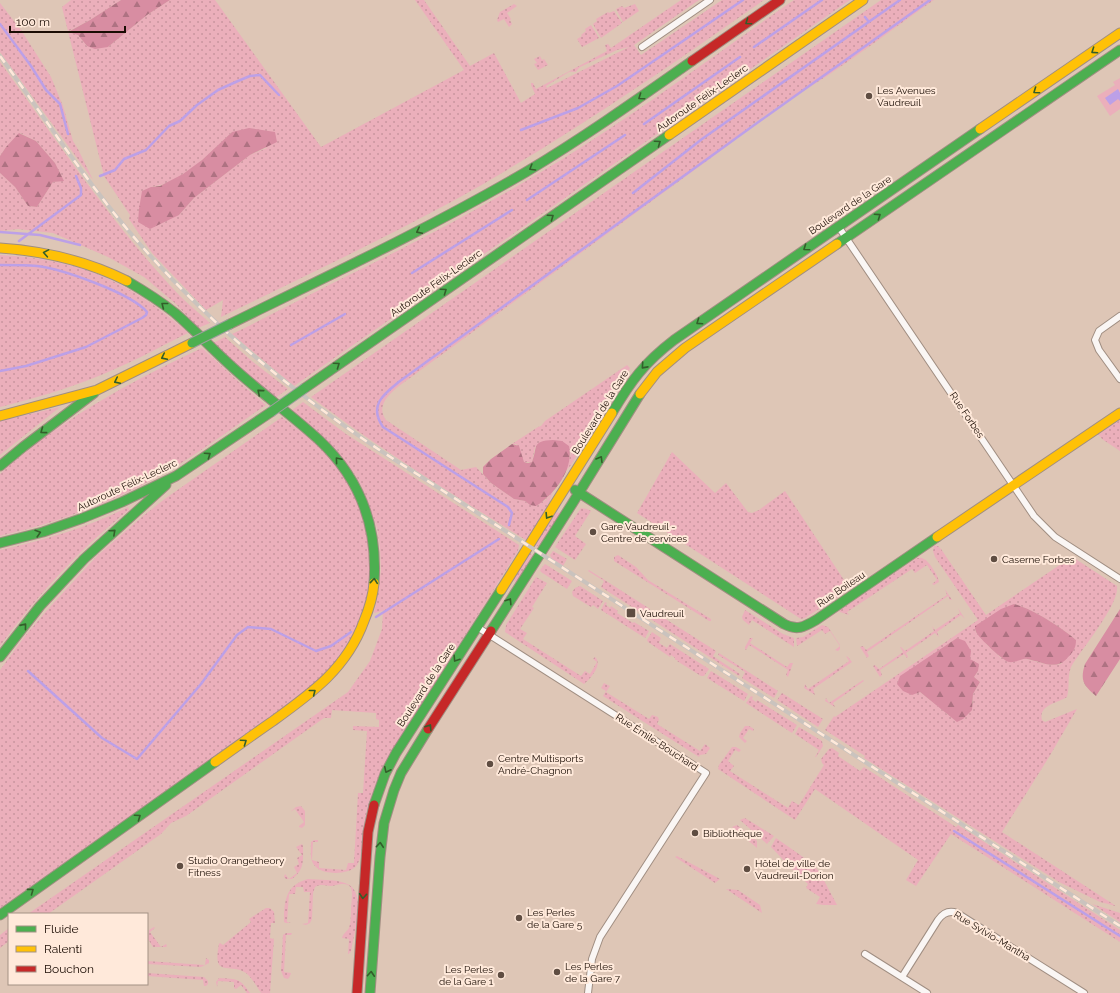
<svg xmlns="http://www.w3.org/2000/svg" width="1120" height="993" font-family="Raleway,sans-serif">
	<defs>
		<pattern id="grass-dots" width="8" height="8" patternUnits="userSpaceOnUse"><rect width="8" height="8" fill="#ebafbb"/><path d="M2 2h.1M6 6h.1" fill="none" stroke="#c9959f" stroke-width="1.8" stroke-linecap="round"/></pattern>
		<pattern id="forest-firs" width="22" height="20" patternUnits="userSpaceOnUse"><rect width="22" height="20" fill="#d88da2"/><path d="M5 1l3.5 6h-7zM16 11l3.5 6h-7z" fill="#ae7282"/></pattern>
	</defs>
	<rect width="100%" height="100%" fill="#dec6b6"/>
	<path fill="url(#grass-dots)" fill-rule="evenodd" d="M71,0H121L90,20L69,31L78,35L87,46L108,47L147,15L170,0H215L321,147L464,70L415,0H424L470,66L494,53L521,103L535,94L531,85V83H533L536,89L607,51L605,45L608,44L611,48L681,0H699L634,45L641,55L722,0H764C663,71 561,141 453,201C377,242 299,279 221,317L223,300L206,310L152,253L129,219L130,215L104,176L62,7ZM629,47L547,88L546,86L569,72C578,71 573,75 580,67L617,50ZM232,132L267,148L250,155L194,198L179,215L151,187C181,184 211,152 232,132Z
		M794,0H850L294,386L232,334C265,318 297,301 329,285C415,243 500,199 580,148C653,101 723,49 794,0Z
		M881,0H934C898,25 863,52 827,76C793,98 758,116 730,144L399,386C388,395 376,406 386,420L461,470L476,467L491,483L514,499L525,501L530,505L544,501L553,492L547,508L526,540C453,495 380,449 311,397Z
		M0,3L21,30L51,77L63,106L73,141L78,149L93,180L0,52Z
		M514,4L517,6L507,13L511,19L510,20L512,24L509,27L504,19L498,22L497,20L500,12Z
		M635,4L639,11L623,22L616,9L622,6L624,8Z
		M614,11L622,23L601,38L593,24L597,21L596,19L608,12L609,13Z
		M591,25L599,38L582,47L577,39L582,36L581,35L586,31L585,29Z
		M540,56L542,60L544,59L548,65L538,70L534,64L537,63L534,59Z
		M0,62C58,142 112,225 180,296C189,305 200,314 210,323L198,328L176,304L144,277L108,257L53,233L18,229L0,231V173L15,187L28,206L37,207L53,182L63,180L55,163L36,141L20,133L6,147L0,156Z
		M0,255C78,259 130,281 188,333C156,349 125,366 91,379C61,391 31,399 0,407Z
		M225,337L253,362L288,389L275,398L213,343Z
		M202,348L239,382L266,405C235,426 205,449 173,468C119,500 61,522 0,536V474C60,420 129,382 202,348Z
		M627,365L630,368L626,376L571,465L566,471L571,453L535,447L532,462H524C520,454 522,452 516,444H512L538,427L541,426L545,421Z
		M303,402L346,434L519,545L518,551L384,764C376,782 369,800 365,820C363,831 363,857 357,865C350,875 326,875 317,868C309,862 311,852 311,842L314,840H318V842H313L312,860L319,862V868L346,870L348,863H354L358,793H363L367,731L353,730V726L379,727V720L376,719V713L332,710L331,718H324L186,816L171,823L161,834L48,914H28L348,692L370,661L382,629L383,611L374,613L378,594L381,570L380,548L377,528L363,489L353,471L291,411Z
		M60,407L0,455V421Z
		M282,417C300,431 318,444 333,461C377,512 382,592 346,648C334,667 316,682 299,696L0,908V670L25,636L49,608L97,556L143,516L166,498Z
		M1120,420V451L1102,439L1098,434Z
		M672,452L715,493L726,483L748,512L752,513L759,510L785,491L850,589L805,618L801,619L637,513Z
		M128,507L129,510C80,548 37,596 0,646V550C44,540 87,528 128,507Z
		M581,508L587,509L591,511L575,536L586,544L575,560L555,547Z
		M557,512L560,514L539,545L536,547L535,546L544,530Z
		M934,546H938L941,549L986,615L1064,562L1070,559L1074,558L1117,586C1120,604 1081,650 1071,667C1067,677 1070,687 1067,697C1058,703 1038,705 1042,720L1045,722L1077,709L1049,757L1002,832L1116,906L1100,902L1059,882L864,758L865,756L825,730L834,716L835,717L978,620L935,557L933,551ZM1014,604C1033,609 1061,627 1076,640L1061,664C1049,667 1039,662 1027,659C1019,657 1009,658 1001,658L994,651L988,646L975,631ZM957,638L969,659L975,663L978,671L974,677L980,682L973,694V703L948,715C940,706 929,700 920,692L932,655Z
		M553,551L567,559L563,566L552,559L550,555Z
		M530,553L532,554V557L516,582L513,581L515,577Z
		M618,555L636,567L648,580L711,619V621H709L614,561V557Z
		M917,558C919,558 921,557 924,559C929,561 939,577 939,582L934,585L932,584L937,580L927,565L915,573L912,569L847,612L849,615L840,612L839,611Z
		M545,564L572,581L567,589L541,572L540,570Z
		M589,570L650,609L646,616L601,587L604,581L588,571Z
		M536,577L547,583L532,607L534,608L520,629L527,633L523,639L581,676L585,671L590,674L597,662L593,659L595,657C603,664 591,678 585,683L584,684L505,632L506,625Z
		M580,586L603,601L598,609L593,605L591,607L573,596L572,592L575,588Z
		M945,589L952,600H950L948,596L867,652L869,656L867,658L860,647L863,646L866,650L947,595Z
		M605,602L607,603L606,605L610,608L611,606L618,611L617,613L633,623L634,622L649,631L645,638L601,610Z
		M958,608L965,619L961,615L937,632L939,637L935,633L906,653L908,657L907,658L904,654L880,670L882,675L880,677L873,666L875,665L879,669L903,652L900,647H901L905,651L934,631L932,626L935,630L960,613Z
		M745,610L783,634L794,638V647L752,620L749,625L743,620L742,617Z
		M653,611L716,651L713,656L740,674L739,676L649,618Z
		M822,625L828,627L840,645V649L838,651L835,650L840,646L830,631L825,634L822,630L797,646L796,638L803,637Z
		M652,632L661,638L659,643L667,648L670,644L709,669L704,676H701L677,661L678,660H675V658L671,655L670,657L648,642L647,640Z
		M750,638H753L750,643L787,667L790,663H793L788,677L786,675L788,670L749,645L746,650L745,649V647Z
		M719,653L778,691L774,698L742,678L745,672L718,655Z
		M846,656L848,657L852,662L813,689L815,695L804,688L805,684L808,689L849,661Z
		M711,671L748,694L744,701L707,678Z
		M863,680L864,681L833,703L835,707L825,701L826,698L829,703Z
		M604,683L610,686L606,692L649,719L652,715L658,717L659,720L657,724L700,751L705,744L710,748L706,754L700,755L699,757L603,696L606,691L601,688Z
		M782,693L823,719L818,727L777,700Z
		M751,696L753,697L752,699L756,702L757,700L797,725L792,733L746,703Z
		M745,726H749L754,729L753,731L749,729L743,738L747,741L745,743L739,737L740,733Z
		M799,727L822,741L823,746L816,757H815L819,750L795,734Z
		M732,747H736L741,750L739,752L735,750L728,761L734,766L730,771L788,808L792,801L799,805L824,765L822,763L821,759L829,749L832,748L839,753L838,756L860,771L864,767L956,827L958,825L1120,930V942L951,834L916,886L906,880L918,860L815,789L795,820L718,769L719,765Z
		M301,806L305,811V825L302,828L299,827V826L304,822L295,809L290,812L296,807Z
		M745,818L774,836L767,844L740,820Z
		M737,825L757,841V848L732,827Z
		M776,838L803,857L819,871L837,905H824L816,904L820,897L806,888L808,884L793,870L771,847Z
		M302,844L303,846C303,860 305,869 292,879H286L284,877L285,874L289,879L297,873L294,867L299,864L297,858L302,855L296,847Z
		M677,856L720,879L715,883L675,857Z
		M308,879C319,880 334,879 345,883C369,891 353,934 351,952L349,953V954H348L349,939L342,938C343,933 347,932 349,928C351,922 351,914 351,908C352,894 356,880 336,885C328,888 323,882 315,887L313,893L312,919L310,923L306,925L302,924L308,923L310,892H304L303,887H296L295,894H289L287,922L291,923H286L284,922C284,902 285,885 308,879Z
		M726,889L738,890L760,905L762,913Z
		M1092,904L1120,913V922Z
		M266,908H270L274,912L275,923H271L270,938L274,939L270,993H261C257,987 252,978 246,973C229,962 212,979 219,944L220,943L223,945L251,922L249,919Z
		M154,927L155,928L150,932L161,947L166,944L167,946L166,947H153L148,939L149,930Z
		M9,928V941L0,948V935Z
		M286,933H292L291,935H286L284,972L291,973L290,976L288,979L284,978L281,971L283,935Z
		M206,958L209,960V963L201,967L147,964V961L205,965Z
		M147,973L204,977L208,981V984L206,986H204L203,980L147,976Z
		M219,978C237,979 240,978 250,993H247L241,985L236,989L234,988V982L218,981L217,987L216,982Z"/>
	<path fill="url(#forest-firs)" d="M121,0H170L147,15L108,47L95,49L87,46L78,35L68,32L90,20Z
		M249,128L275,132L277,142L250,155L194,198L179,215L150,229L138,222L139,209L142,191L151,187L160,186L183,174L202,160L232,132Z
		M19,133L36,141L55,163L64,181L53,182L37,207L28,206L15,187L0,173V156L6,147Z
		M553,440L562,441L569,446C574,469 555,494 536,506L530,505L525,501L514,499L491,483L483,474V467L491,459L512,444L519,446L524,462L528,463L532,462C538,447 531,441 553,440Z
		M1014,604C1033,609 1061,627 1076,640C1076,647 1074,651 1069,656C1057,672 1043,662 1027,659C1022,658 1016,663 1009,662C1003,661 979,638 976,632C975,630 975,627 975,626L1001,609Z
		M1120,609V659L1096,696C1083,685 1080,680 1085,664Z
		M957,638L965,641L971,651L970,659L979,664L978,671L974,677L980,682L973,694L972,710L963,719L957,722L920,692L912,695L903,691L897,684L900,676Z"/>
	<path fill="#ebafbb" d="M1120,78V109L1110,116L1097,96L1115,85L1113,82Z"/>
	<path fill="#bca0e7" d="M1118,89L1120,93V101L1118,99L1110,105L1105,98Z"/>
	<g fill="none" stroke-linecap="round" stroke-linejoin="round">
		<path stroke="#bca0e7" stroke-width="2.5" d="M865,17L869,22
			M0,24L31,66L46,90L60,104L68,134
			M754,47L822,0
			M644,124L740,57
			M521,130L578,108L617,86L743,0
			M100,176L115,170L124,159L146,150L169,126L180,121L197,105L218,90L238,81L250,76L260,75L279,95
			M633,193L702,139L900,0
			M527,200L625,135
			M0,232L40,235L80,245
			M19,241L81,195V188L76,176
			M0,265C12,265 25,265 37,266C62,269 131,293 147,312L146,315L142,318L86,347L26,366L0,371
			M412,273L512,210
			M291,345L345,314
			M509,525L512,513L508,507L383,427C368,405 384,394 400,381L757,123L930,0
			M376,617L499,539
			M28,671L102,738L137,759L201,684L237,635L248,627L271,629L316,651L331,646L351,632
			M954,831L1120,936"/>
		<g stroke="#a08e82" stroke-width="8">
			<path id="street" d="M642,47L710,0
				M838,226L1034,516L1055,537L1120,579
				M1120,316L1099,331L1095,340L1099,350L1120,379
				M477,627L706,773L600,937L592,959L588,993
				M865,954L927,993
				M902,977L938,920C943,913 949,910 957,913L1084,993"/>
		</g>
		<g stroke="#a08e82" stroke-width="11">
			<path id="fast" d="M837,244L1120,50
				M127,281C144,291 160,301 175,313C197,332 217,354 239,373C265,396 293,416 318,439C360,478 378,526 374,583
				M230,324C330,275 430,228 526,172C583,138 638,99 692,61
				M305,388L669,135
				M612,413C631,381 644,363 674,340L980,129
				M0,466L23,447L94,393
				M575,490L784,624C797,631 804,627 816,620L937,537
				M0,543L43,532L83,518L122,502L176,476L271,412
				M491,631L572,504L640,394
				M0,657L40,606L84,559L166,485
				M374,805L385,774L396,753L501,590
				M0,915L215,762
				M370,993L380,857L384,823L394,790L401,773L428,729"/>
		</g>
		<g stroke="#a08e82" stroke-width="11">
			<path id="slow" d="M980,129L1120,33
				M669,135L863,0
				M0,248C45,251 87,261 127,281
				M640,394L657,372L685,348L837,244
				M0,416L97,390L192,343
				M937,537L1120,413
				M501,590L612,413
				M215,762C235,748 254,734 273,721C312,693 347,668 364,621C369,609 373,596 374,583"/>
		</g>
		<g stroke="#a08e82" stroke-width="11">
			<path id="jam" d="M692,61L780,0
				M428,729L491,631
				M357,993L368,832L374,805"/>
		</g>
		<use href="#street" stroke="#faf6f4" stroke-width="6"/>
		<use href="#fast" stroke="#4caf50" stroke-width="9"/>
		<use href="#slow" stroke="#ffc107" stroke-width="9"/>
		<use href="#jam" stroke="#c62828" stroke-width="9"/>
		<g stroke="#cac3be" stroke-width="4">
			<path id="rail" d="M0,56C42,114 81,174 127,229C199,315 285,387 378,449L1120,926"/>
		</g>
		<use href="#rail" stroke="#ffe9da" stroke-width="2.5" stroke-dasharray="8" stroke-linecap="butt"/>
		<g stroke="#9e9e9d" stroke-width="11" stroke-linecap="butt">
			<path id="fast-bridge" d="M192,343L230,324
				M271,412L305,388"/>
		</g>
		<use href="#fast-bridge" stroke="#4caf50" stroke-width="9"/>
	</g>
	<defs><path id="oneway-chevron" d="M-2-3.5L2.5 0L-2 3.5" fill="none" stroke-width="1.6" stroke-linecap="round" stroke-linejoin="round"/></defs>
	<g stroke="#335e2a">
		<use href="#oneway-chevron" transform="translate(748 22) rotate(145)"/>
		<use href="#oneway-chevron" transform="translate(1094 51) rotate(146)"/>
		<use href="#oneway-chevron" transform="translate(1036 91) rotate(145)"/>
		<use href="#oneway-chevron" transform="translate(641 97) rotate(145)"/>
		<use href="#oneway-chevron" transform="translate(658 143) rotate(-35)"/>
		<use href="#oneway-chevron" transform="translate(532 168) rotate(149)"/>
		<use href="#oneway-chevron" transform="translate(878 216) rotate(-34)"/>
		<use href="#oneway-chevron" transform="translate(551 217) rotate(-35)"/>
		<use href="#oneway-chevron" transform="translate(419 231) rotate(153)"/>
		<use href="#oneway-chevron" transform="translate(806 248) rotate(145)"/>
		<use href="#oneway-chevron" transform="translate(46 253) rotate(-170)"/>
		<use href="#oneway-chevron" transform="translate(444 291) rotate(-35)"/>
		<use href="#oneway-chevron" transform="translate(164 305) rotate(-142)"/>
		<use href="#oneway-chevron" transform="translate(699 322) rotate(146)"/>
		<use href="#oneway-chevron" transform="translate(164 357) rotate(154)"/>
		<use href="#oneway-chevron" transform="translate(337 365) rotate(-35)"/>
		<use href="#oneway-chevron" transform="translate(644 366) rotate(132)"/>
		<use href="#oneway-chevron" transform="translate(117 381) rotate(154)"/>
		<use href="#oneway-chevron" transform="translate(260 392) rotate(-140)"/>
		<use href="#oneway-chevron" transform="translate(43 431) rotate(144)"/>
		<use href="#oneway-chevron" transform="translate(208 455) rotate(-34)"/>
		<use href="#oneway-chevron" transform="translate(600 459) rotate(-59)"/>
		<use href="#oneway-chevron" transform="translate(338 460) rotate(-130)"/>
		<use href="#oneway-chevron" transform="translate(548 516) rotate(122)"/>
		<use href="#oneway-chevron" transform="translate(113 532) rotate(-42)"/>
		<use href="#oneway-chevron" transform="translate(38 533) rotate(-17)"/>
		<use href="#oneway-chevron" transform="translate(374 581) rotate(-84)"/>
		<use href="#oneway-chevron" transform="translate(509 601) rotate(-57)"/>
		<use href="#oneway-chevron" transform="translate(24 626) rotate(-51)"/>
		<use href="#oneway-chevron" transform="translate(456 659) rotate(123)"/>
		<use href="#oneway-chevron" transform="translate(313 692) rotate(-38)"/>
		<use href="#oneway-chevron" transform="translate(429 727) rotate(-57)"/>
		<use href="#oneway-chevron" transform="translate(244 742) rotate(-35)"/>
		<use href="#oneway-chevron" transform="translate(387 770) rotate(116)"/>
		<use href="#oneway-chevron" transform="translate(138 817) rotate(-35)"/>
		<use href="#oneway-chevron" transform="translate(380 845) rotate(-85)"/>
		<use href="#oneway-chevron" transform="translate(31 891) rotate(-36)"/>
		<use href="#oneway-chevron" transform="translate(363 896) rotate(94)"/>
		<use href="#oneway-chevron" transform="translate(371 974) rotate(-86)"/>
	</g>
	<g fill="#5f4d42" stroke="#ffe9da" stroke-width="1.5">
		<circle cx="869" cy="96" r="4"/>
		<circle cx="593" cy="532" r="4"/>
		<circle cx="994" cy="559" r="4"/>
		<rect x="626" y="608" width="10" height="10" rx="2"/>
		<circle cx="490" cy="764" r="4"/>
		<circle cx="695" cy="833" r="4"/>
		<circle cx="180" cy="866" r="4"/>
		<circle cx="747" cy="869" r="4"/>
		<circle cx="519" cy="918" r="4"/>
		<circle cx="557" cy="972" r="4"/>
		<circle cx="501" cy="975" r="4"/>
	</g>
	<g text-anchor="middle" dominant-baseline="central" stroke-width="4" stroke-linejoin="round" paint-order="stroke">
		<g font-size="10" fill="#1a0c03" stroke="#ffe9da" text-anchor="start">
			<text x="877" y="90">Les Avenues<tspan x="877" dy="12">Vaudreuil</tspan></text>
			<text x="601" y="526">Gare Vaudreuil -<tspan x="601" dy="12">Centre de services</tspan></text>
			<text x="1002" y="559">Caserne Forbes</text>
			<text x="640" y="613">Vaudreuil</text>
			<text x="498" y="758">Centre Multisports<tspan x="498" dy="12">André-Chagnon</tspan></text>
			<text x="703" y="833">Bibliothèque</text>
			<text x="188" y="860">Studio Orangetheory<tspan x="188" dy="12">Fitness</tspan></text>
			<text x="755" y="863">Hôtel de ville de<tspan x="755" dy="12">Vaudreuil-Dorion</tspan></text>
			<text x="527" y="912">Les Perles<tspan x="527" dy="12">de la Gare 5</tspan></text>
			<text x="565" y="966">Les Perles<tspan x="565" dy="12">de la Gare 7</tspan></text>
			<text x="493" y="969" text-anchor="end">Les Perles<tspan x="493" dy="12">de la Gare 1</tspan></text>
		</g>
		<g font-size="10" fill="#1a0c03" stroke="#ffe9da">
			<text transform="translate(702 98) rotate(-35)">Autoroute Félix-Leclerc</text>
			<text transform="translate(850 205) rotate(-34)">Boulevard de la Gare</text>
			<text transform="translate(436 283) rotate(-35)">Autoroute Félix-Leclerc</text>
			<text transform="translate(600 412) rotate(-58)">Boulevard de la Gare</text>
			<text transform="translate(967 415) rotate(56)">Rue Forbes</text>
			<text transform="translate(127 485) rotate(-25)">Autoroute Félix-Leclerc</text>
			<text transform="translate(841 589) rotate(-34)">Rue Boileau</text>
			<text transform="translate(426 685) rotate(-57)">Boulevard de la Gare</text>
			<text transform="translate(657 742) rotate(33)">Rue Émile-Bouchard</text>
			<text transform="translate(992 936) rotate(31)">Rue Sylvio-Mantha</text>
		</g>
	</g>
	<rect x="8" y="913" width="140" height="72" fill="#ffe9da" stroke="#a39184"/>
	<rect x="16" y="926" width="20" height="6" fill="#4caf50" stroke="#a39184"/>
	<text x="44" y="933" font-size="12" fill="#1a0c03">Fluide</text>
	<rect x="16" y="946" width="20" height="6" fill="#ffc107" stroke="#a39184"/>
	<text x="44" y="953" font-size="12" fill="#1a0c03">Ralenti</text>
	<rect x="16" y="966" width="20" height="6" fill="#c62828" stroke="#a39184"/>
	<text x="44" y="973" font-size="12" fill="#1a0c03">Bouchon</text>
	<path d="M10 26v6h115v-6" fill="none" stroke="#1a0c03" stroke-width="2"/>
	<text x="16" y="26" font-size="12" fill="#1a0c03" stroke="#ffe9da" stroke-width="3" paint-order="stroke">100 m</text>
</svg>
